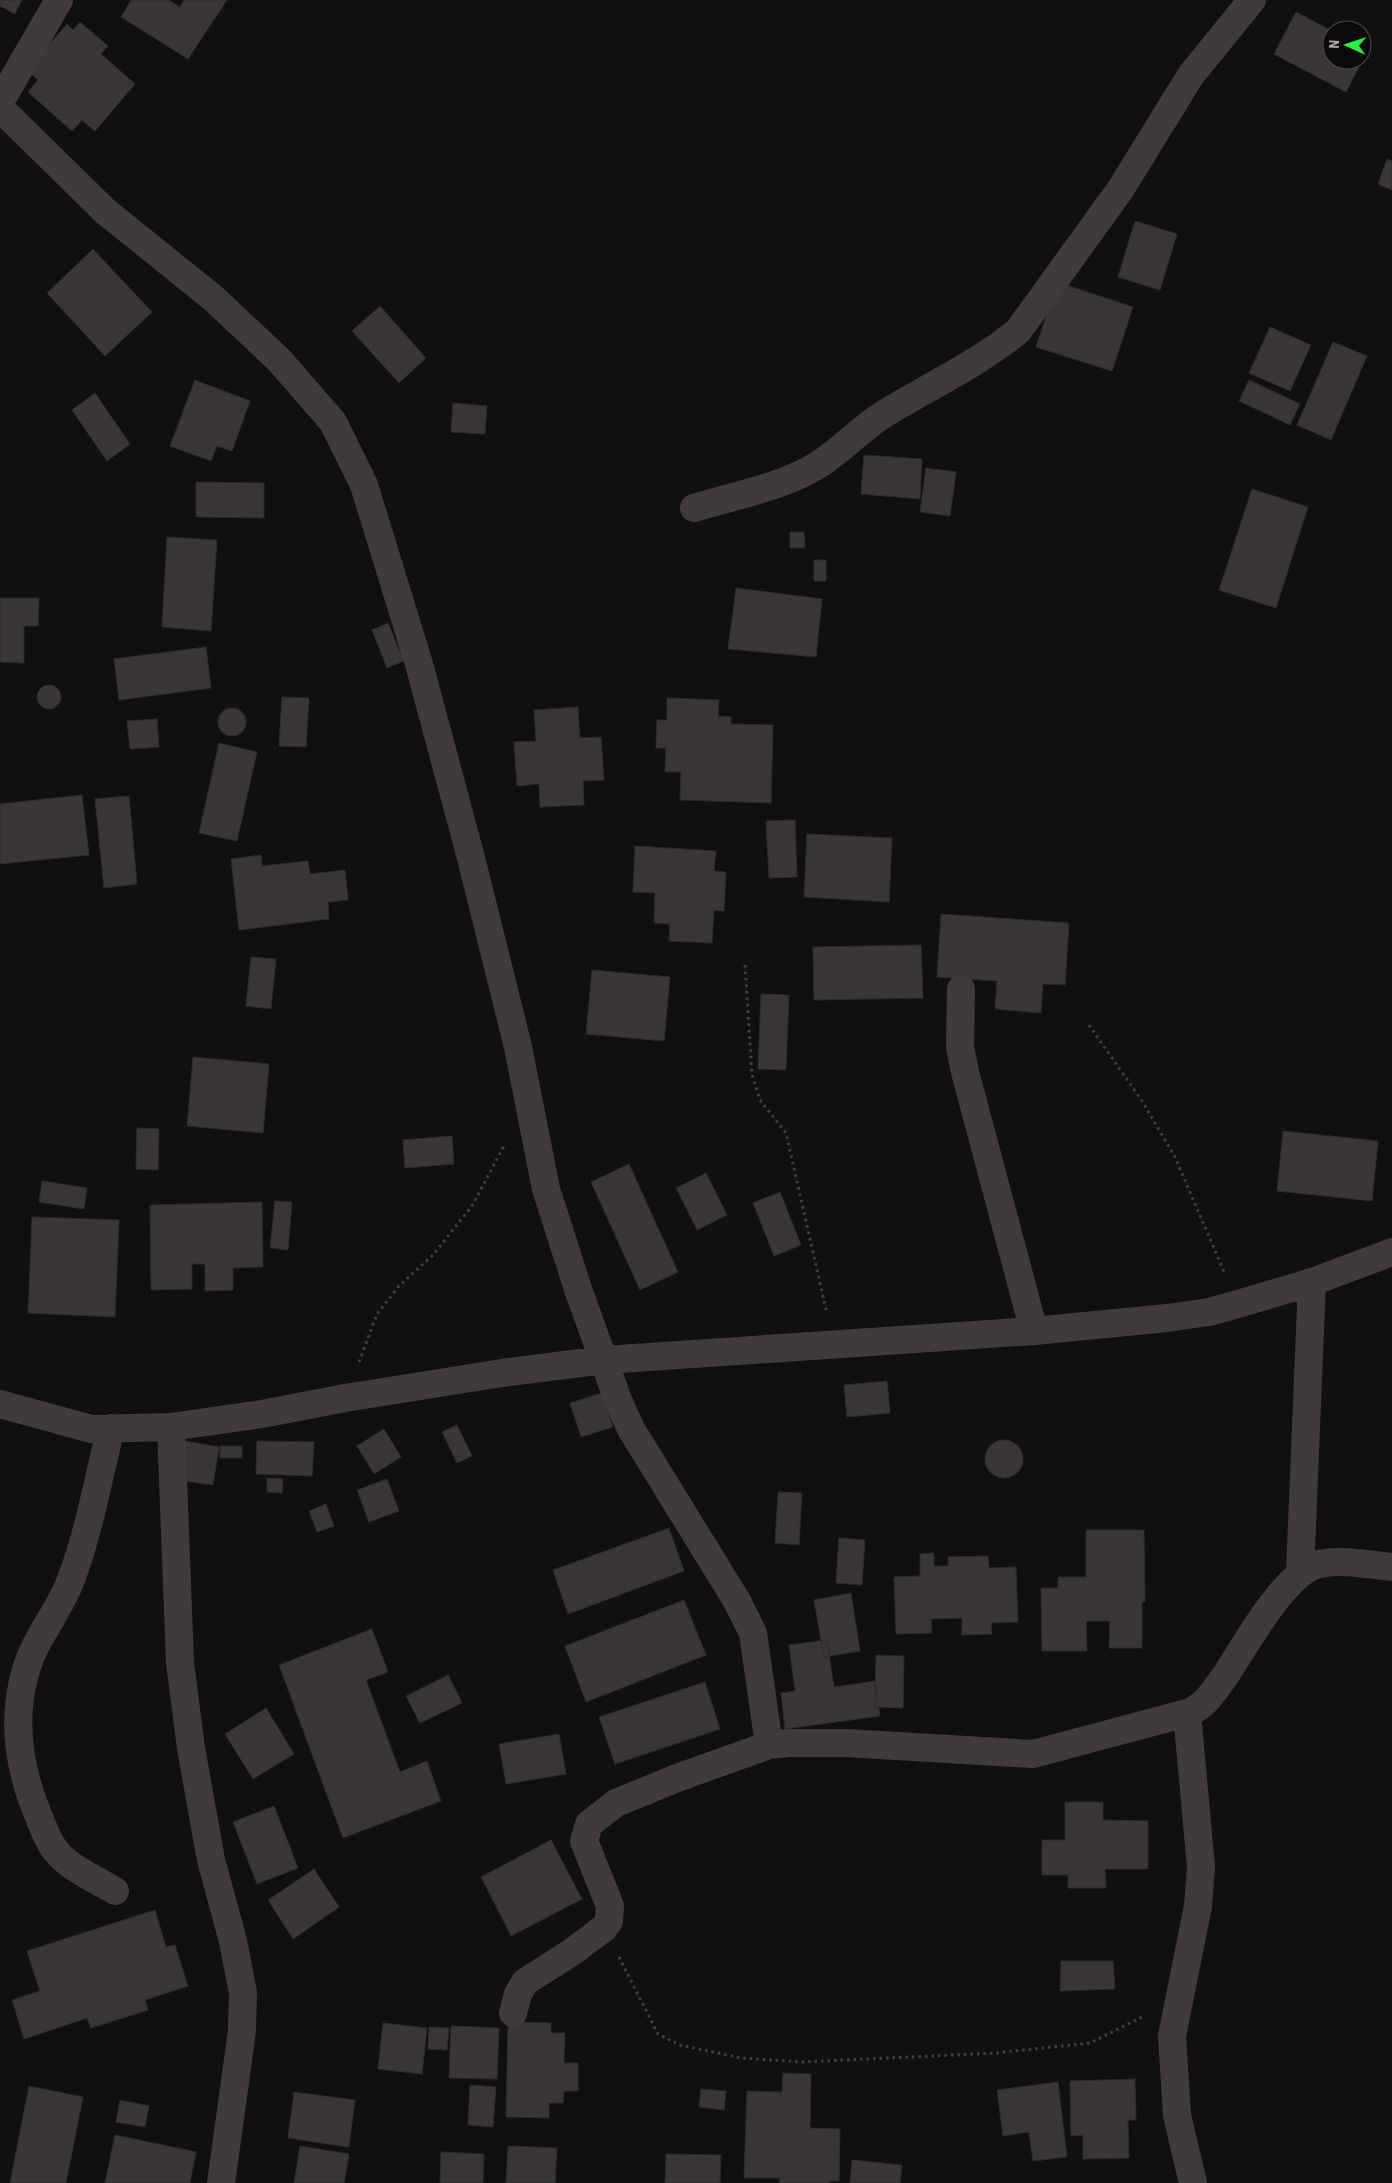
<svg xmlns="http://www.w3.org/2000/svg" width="1392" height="2183" font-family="'Roboto Condensed',sans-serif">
	<rect width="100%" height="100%" fill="#111011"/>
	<path fill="#393538" stroke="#2d2a2c" d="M0,0H22L15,14L0,6Z
		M131,0H169L180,7L184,0H227L188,59L121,17Z
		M1296,12L1332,31V60H1362V47L1368,50L1346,92L1274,54Z
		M80,22L108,46L101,54L135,84L95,131L82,120L72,131L28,92L38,80L27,70L67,24L73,30Z
		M1387,159L1392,161V190L1378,184Z
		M1135,221L1177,234L1160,290L1118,277Z
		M93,249L152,312L105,356L47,293Z
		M1057,282L1133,307L1112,371L1036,347Z
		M380,306L426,358L399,383L352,331Z
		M1270,327L1311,345L1290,391L1249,373Z
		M1333,342L1367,356L1331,440L1297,425Z
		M195,380L250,401L232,451L217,446L211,461L170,446Z
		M1249,380L1300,404L1290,425L1239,401Z
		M95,393L130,444L107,461L72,410Z
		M453,403L487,406L485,434L451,432Z
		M864,455L922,459L920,499L861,494Z
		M926,468L956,472L950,516L920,512Z
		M196,482L264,483V518L196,517Z
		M1252,489L1308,507L1276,608L1219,590Z
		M790,532H804L805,548H790Z
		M167,537L217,540L211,631L162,627Z
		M814,560H826V581H814Z
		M736,588L822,599L816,657L728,649Z
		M0,598H39L38,626H24V663L0,662Z
		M388,623L404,661L387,668L372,630Z
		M206,647L211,688L119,700L114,659Z
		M37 697a12 12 0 1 1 24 0a12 12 0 1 1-24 0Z
		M282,697L309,698L306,747L279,746Z
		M667,698L719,700L718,716L731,717V724L773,725L771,803L680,800L681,772H665L666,748H656L657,720H667Z
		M578,707L580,738L601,737L604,780L583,781L584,805L540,807L539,784L517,786L514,742L536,741L534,710Z
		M218 722a14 14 0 1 1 28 0a14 14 0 1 1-28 0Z
		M157,719L159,747L130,749L127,721Z
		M219,743L257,752L237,841L199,833Z
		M82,795L89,855L0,864V804Z
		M129,796L137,884L104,888L95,799Z
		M795,820L797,877L769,878L766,821Z
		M807,834L892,838L889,902L804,897Z
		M635,846L716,851L714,871L726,872L724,911L714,910L712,943L669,941L670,924L654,923L655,893L633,892Z
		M261,855L262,866L308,861L310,874L345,870L348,900L328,902L329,919L239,930L231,859Z
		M941,914L1069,923L1065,985L1043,984L1041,1013L995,1009L997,981L937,977Z
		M921,945L923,998L814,1000L813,947Z
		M251,957L276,959L271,1009L246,1006Z
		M592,970L670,977L664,1041L586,1034Z
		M761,994L789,995L786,1070L758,1069Z
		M193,1057L269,1064L263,1133L187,1126Z
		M137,1128L159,1129L158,1170L136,1169Z
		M1283,1131L1378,1141L1372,1201L1277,1191Z
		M452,1136L454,1164L405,1168L403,1140Z
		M629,1164L678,1272L640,1290L591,1182Z
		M706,1173L727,1215L697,1230L676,1188Z
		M42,1181L87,1188L84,1209L39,1202Z
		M780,1192L801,1245L774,1256L753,1203Z
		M275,1201L292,1202L288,1250L270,1248Z
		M262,1202L263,1267L233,1268V1290L205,1291V1264H192V1289L151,1290L150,1205Z
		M32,1217L119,1220L115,1317L28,1313Z
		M887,1381L890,1413L847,1417L844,1385Z
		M602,1393L613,1427L581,1437L570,1403Z
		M457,1425L472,1456L457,1463L442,1432Z
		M384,1429L401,1457L374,1474L357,1446Z
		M985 1459a19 19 0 1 1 38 0a19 19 0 1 1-38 0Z
		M185,1441L219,1447L213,1485L179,1480Z
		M257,1441L314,1442L312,1476L256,1474Z
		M220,1446H242V1458H220Z
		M267,1478L283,1479L282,1493L267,1492Z
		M387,1479L399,1511L369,1522L357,1490Z
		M778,1492L802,1493L799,1545L775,1543Z
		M326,1504L334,1526L317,1532L309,1511Z
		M669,1528L684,1571L568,1614L553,1570Z
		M1086,1530H1144L1145,1602H1142V1648H1109L1110,1621H1086L1087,1651H1042L1041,1588H1058V1577H1086Z
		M839,1538L865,1540L862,1585L836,1583Z
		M934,1553V1566H948V1557L988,1556L989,1568L1016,1567L1018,1622L991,1623L992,1634L962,1635V1618L931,1619L932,1633L896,1634L894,1577L920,1576V1554Z
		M851,1593L860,1651L824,1657L814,1600Z
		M684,1600L706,1655L586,1702L565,1646Z
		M372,1629L388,1672L366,1680L400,1772L427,1761L441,1801L343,1838L279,1665Z
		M827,1640L834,1687L875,1681L880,1716L785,1729L781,1693L795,1691L789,1645Z
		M876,1655L904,1656L903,1708L875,1707Z
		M448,1675L462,1703L420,1723L406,1696Z
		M705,1682L720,1729L615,1764L599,1717Z
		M266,1708L294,1754L253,1779L225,1734Z
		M559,1734L566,1774L506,1784L499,1744Z
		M1065,1802H1103V1820L1148,1821V1869H1105L1106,1888H1068V1875H1042V1840H1065Z
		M274,1806L298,1868L257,1884L233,1822Z
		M551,1840L582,1899L511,1936L481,1877Z
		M314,1869L339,1907L293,1939L268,1900Z
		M155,1910L166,1947L175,1945L188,1986L145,2000L148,2010L91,2028L87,2018L24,2039L12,2000L40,1991L27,1951Z
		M1061,1961H1113L1115,1989L1060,1991Z
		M508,2022L551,2023V2033H565L564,2063H578V2091H564L563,2103H549V2118L506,2117Z
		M383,2023L427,2028L422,2074L378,2069Z
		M451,2026L499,2028L497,2079L449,2078Z
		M429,2027L449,2028L447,2050L428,2049Z
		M783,2073L811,2074L810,2128L840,2129L839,2181H829V2183H779L780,2178H744L747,2091L782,2092Z
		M1135,2079L1136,2120H1128L1129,2158L1083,2159V2135L1071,2136L1070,2081Z
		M1058,2082L1067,2157L1033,2161L1029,2132L1003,2136L997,2090Z
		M470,2085L496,2087L493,2127L468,2125Z
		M29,2086L83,2097L66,2183H10Z
		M701,2089L726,2091L724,2110L699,2107Z
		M294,2092L355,2100L349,2147L288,2138Z
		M120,2100L149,2106L145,2127L116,2122Z
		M115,2135L196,2152L190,2183H105Z
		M300,2146L349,2154L344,2183H294Z
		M508,2146L557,2148L555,2183H506Z
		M441,2152L484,2154L483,2183H440Z
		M666,2154L721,2155L720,2183H665Z
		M852,2160L902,2165L900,2183H850Z"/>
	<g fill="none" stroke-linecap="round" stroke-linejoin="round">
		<path stroke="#443d43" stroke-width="3" stroke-dasharray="2.5 4" stroke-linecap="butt" d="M745,965L752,1075L760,1100L786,1133L827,1314
			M1089,1025L1142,1101L1175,1157L1225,1274
			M359,1362L377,1314L399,1286L433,1255L472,1206L504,1146
			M619,1957L658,2034L680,2045L741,2058L802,2062L996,2053L1090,2043L1142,2017"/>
		<path stroke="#403a3f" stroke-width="28" d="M0,102L59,0
			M0,108L105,211L213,298L279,360L333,422L364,485L419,664L471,858L518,1047L546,1189L579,1292L618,1400L631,1429L737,1601L753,1633L769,1745
			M694,508C733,496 778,488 813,468C841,452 861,427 889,411C932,385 979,363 1018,331L1120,190L1191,75L1252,0
			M961,989L960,1047L965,1072L1034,1331
			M0,1404L91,1429L171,1427L262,1414L345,1398L502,1373L604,1360L1034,1331L1167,1318L1209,1312L1238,1304L1312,1282L1392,1252
			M171,1427L180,1663L191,1748L211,1860L233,1941L243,1993L242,2031L221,2183
			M111,1428C98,1479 89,1533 70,1582C58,1613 35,1638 26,1670C11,1720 19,1770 39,1817C44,1829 48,1842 56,1851C70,1869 96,1879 115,1891
			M1300,1573L1312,1282
			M1187,1713L1201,1867L1198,1906L1172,2036L1177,2115L1193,2183
			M513,2013L518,1994L525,1982L572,1952L604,1928L609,1921L610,1906L584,1841L589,1824L616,1803L677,1778L769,1745L788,1743H846L1033,1754L1187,1713C1205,1707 1214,1691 1225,1676C1245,1646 1284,1573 1319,1564C1343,1559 1369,1565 1392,1567"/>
	</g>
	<g transform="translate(1347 45) rotate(273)"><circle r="24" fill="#0c0b0c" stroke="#4e474e"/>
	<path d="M0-4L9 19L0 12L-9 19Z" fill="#2bee3f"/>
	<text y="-8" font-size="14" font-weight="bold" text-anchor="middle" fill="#b2a1b0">N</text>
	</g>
</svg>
